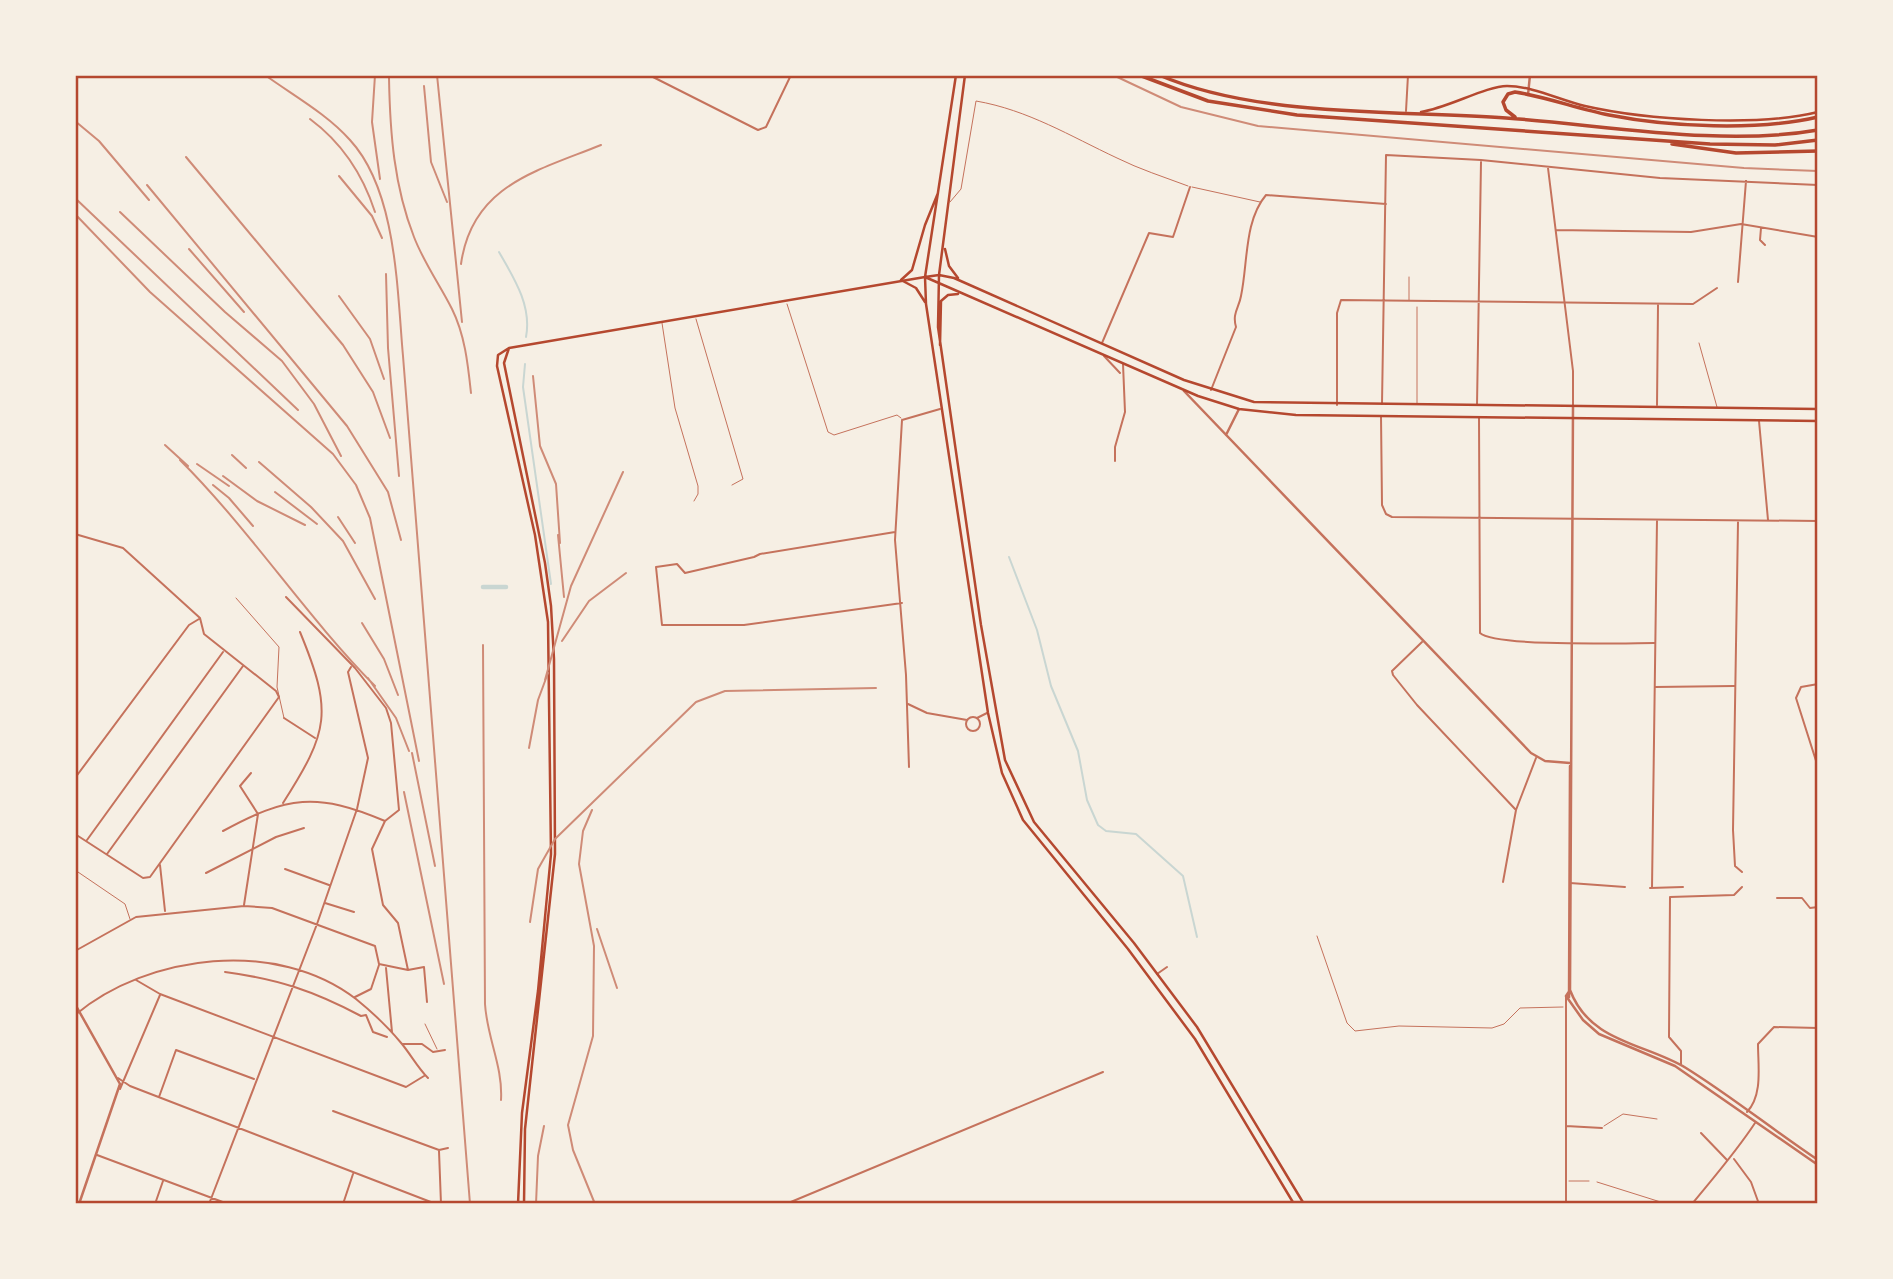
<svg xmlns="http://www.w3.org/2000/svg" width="1893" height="1279" font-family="Raleway,sans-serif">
	<rect width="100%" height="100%" fill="#f6efe4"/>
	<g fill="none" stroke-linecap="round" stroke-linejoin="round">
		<path stroke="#c9d6d2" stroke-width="2" d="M499,252C514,278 532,306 526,337
			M525,364L523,387L551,584
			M1009,557L1037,630L1051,686L1078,751L1087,800L1098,825L1106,831L1136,834L1183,876L1197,937"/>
		<path stroke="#c9d6d2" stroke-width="4.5" d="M483,587H506"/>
		<path stroke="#c5725c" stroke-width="1" d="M1192,187L1260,202
			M950,202L961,189L976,101C1028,110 1070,136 1117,158C1139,169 1164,177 1188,186
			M1409,277V300
			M787,304L828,432L834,435L897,415L901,418
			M696,319L743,479L732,485
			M662,323L675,408L698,486V494L694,501
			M1699,343L1717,407
			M1417,403V307
			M236,598L279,647L277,687L284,718
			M75,870L125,904L130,919
			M1317,936L1347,1023L1355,1031L1399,1026L1492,1028L1504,1024L1520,1008L1563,1007
			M425,1024L437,1049
			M1604,1126L1623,1114L1657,1119
			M1569,1181H1589
			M1597,1182L1667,1204"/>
		<path stroke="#c5725c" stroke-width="2" d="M649,75L758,130L766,127L791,75"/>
		<path stroke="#c5725c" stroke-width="2" d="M1406,111L1408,75
			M1548,168L1573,371V406
			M1761,228L1760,240L1765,245
			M1556,230L1691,232L1741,224L1818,237
			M1738,282L1746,181
			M1102,343L1149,233L1173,237L1190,187
			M1104,356L1120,373
			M1211,390L1236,327C1232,313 1239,308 1241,296C1248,263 1244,221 1266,195L1386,204
			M1382,404L1386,155L1481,160L1660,178L1818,185
			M1337,405V313L1341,300L1693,304L1717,288
			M1477,405L1481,162
			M1657,405L1658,305
			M1381,416L1382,505L1386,514L1392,517L1818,521
			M1479,418L1480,633C1495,647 1627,643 1654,643
			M1759,421L1768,520
			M1115,461V447L1125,412L1123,364
			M1738,522L1733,830L1735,866L1742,872
			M895,532L760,554L754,557L685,573L677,564L656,567L662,625H744L902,603
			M75,534L123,548L200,618L204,634L276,691L279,697L150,877L143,878L75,834
			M1422,642L1392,671L1393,675L1417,705L1516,810
			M1816,673V522
			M1818,684L1801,687L1796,698L1818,767
			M1655,687L1734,686
			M908,704L927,713L967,720
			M966 724a7 7 0 1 1 14 0a7 7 0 1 1-14 0Z
			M284,718L315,738
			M977,718L987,713
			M909,767L906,675L895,540L902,420L940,409
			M75,778L189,625L199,619
			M283,803C329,731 333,712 300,632
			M385,821L372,849L383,905L398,923L408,970L424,967L427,1002
			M223,831C287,796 317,792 385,821L399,810L391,723L386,708L355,668L286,597
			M87,840L223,652
			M107,854L243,666
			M160,865L165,911
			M285,869L329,885
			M206,873L276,837L304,828
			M1503,882L1516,810L1536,758
			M1570,883L1625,887
			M1650,888L1683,887
			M1652,888L1657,520
			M1777,898H1802L1810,908L1818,907
			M325,903L354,912
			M244,905L258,814L240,786L251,773
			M75,951L136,917L244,906L272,908L375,946L379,964L408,970
			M386,968L392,1032
			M225,972C278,979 314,991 361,1016L366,1015L373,1032L387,1037
			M1157,974L1167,967
			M136,980L160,994L406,1087L424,1076
			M355,997L371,989L379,965
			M1566,997V1204
			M75,1015C148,954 277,938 356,999C372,1012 389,1028 402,1044C411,1055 418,1068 428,1078
			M403,1044H422L433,1052L445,1050
			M1681,1064V1051L1669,1037L1670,897L1734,895L1742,887
			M118,1078L130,1086L436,1204
			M120,1089L160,995
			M159,1097L176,1050L254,1079
			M333,1111L439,1150L448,1148
			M1747,1112C1763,1095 1758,1066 1758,1044L1774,1027L1818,1028
			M1566,1126L1602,1128
			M1701,1133L1727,1160
			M439,1151L441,1204
			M97,1155L228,1204
			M1734,1159L1751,1182L1759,1204
			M155,1204L163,1181
			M209,1204L317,924L357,809L368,758L348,672L351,667
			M343,1204L353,1174
			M786,1204L1103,1072
			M1692,1204C1714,1177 1736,1152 1755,1123"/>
		<path stroke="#c5725c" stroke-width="2.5" d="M1528,95L1530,75
			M1184,391L1531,753L1545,761L1570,763
			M1226,435L1239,409
			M1570,990C1590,1043 1645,1043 1686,1068C1731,1096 1773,1130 1818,1160
			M1566,996L1570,990L1573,407
			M1566,996L1583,1020L1599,1034L1675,1066L1818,1165
			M1566,996L1569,997L1570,766
			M75,1004L120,1084L79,1204"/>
		<path stroke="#b5482f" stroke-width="2.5" d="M509,348L504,363L545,563L551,606L554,659L555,854L525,1129L524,1204
			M518,1204L522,1113L538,991L551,854L548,622L535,535L497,366L498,355L509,348L925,277"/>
		<path stroke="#b5482f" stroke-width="2.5" d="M956,75L925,277L926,304L988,713L1002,773L1023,820L1128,949L1195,1039L1294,1204
			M965,75L939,275L938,327L981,625L1005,760L1034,822L1134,943L1197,1027L1304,1204
			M1421,112C1448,108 1486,86 1507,86C1532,86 1560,100 1585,106C1646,120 1757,127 1818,112
			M945,249L949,266L958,278
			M925,277L1198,396L1239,409L1296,415L1818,421
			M925,277L939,275L954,278L1184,380L1254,402L1818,409
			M925,302L916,288L901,280L912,270L925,225L938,193
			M940,345L941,301L948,295L958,294"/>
		<path stroke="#b5482f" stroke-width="3.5" d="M1139,75L1208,101L1297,115L1710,144L1775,145L1818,140
			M1159,75C1259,118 1398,110 1506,118C1605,125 1721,147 1818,130
			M1515,117L1506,110L1503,102L1508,94L1515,92C1547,97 1578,109 1609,115C1669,127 1758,131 1818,117
			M1672,144L1736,153L1818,151"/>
		<path stroke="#cf8b77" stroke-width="2" d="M265,75C294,96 327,114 350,140C397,191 397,290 403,356L470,1204
			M375,75L372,122L380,179
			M437,75L462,322
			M1113,75L1181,107L1258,126L1744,168L1818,171
			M389,78C390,133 394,186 414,237C424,263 440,285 452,309C465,335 468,365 471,393
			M424,86L431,162L447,202
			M310,119C341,142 363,175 375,212
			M75,121L99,141L149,200
			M186,157L343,345L373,392L390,438
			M339,176L372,216L382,238
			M147,185L347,426L388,492L401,540
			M75,198L298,410
			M120,212L225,312L282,361L314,404L341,456
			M75,214L150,292L333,454L356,485L370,518L419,761
			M189,249L244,312
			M461,264C472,185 537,171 601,145
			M386,274L388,348L399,476
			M339,296L370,339L384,379
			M533,376L540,446L556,484L560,543
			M165,445L188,466
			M232,455L246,468
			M180,460C251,531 305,615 375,686
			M259,462L311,507L343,541L375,599
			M197,464L229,486
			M223,476L257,501L305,525
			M213,485L229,498L253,526
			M275,492L317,524
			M338,517L355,543
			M558,535L564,597
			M362,623L384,659L398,695
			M562,641L589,601L626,573
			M483,645L485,1004C487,1038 503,1066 501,1100
			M368,678L396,718L409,751
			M545,680L571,586L623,472
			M529,748L538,700L548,673
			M412,753L435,866
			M404,792L444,984
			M592,810L583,831L579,864L594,946L593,1036L568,1125L573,1150L595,1204
			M530,922L538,869L555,839L696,702L725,691L876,688
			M597,929L617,988
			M536,1204L538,1156L544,1126"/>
	</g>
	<rect width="1893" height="1279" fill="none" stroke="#f6efe4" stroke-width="154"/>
	<rect x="77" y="77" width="1739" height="1125" fill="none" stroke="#b5482f" stroke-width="2.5"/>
</svg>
